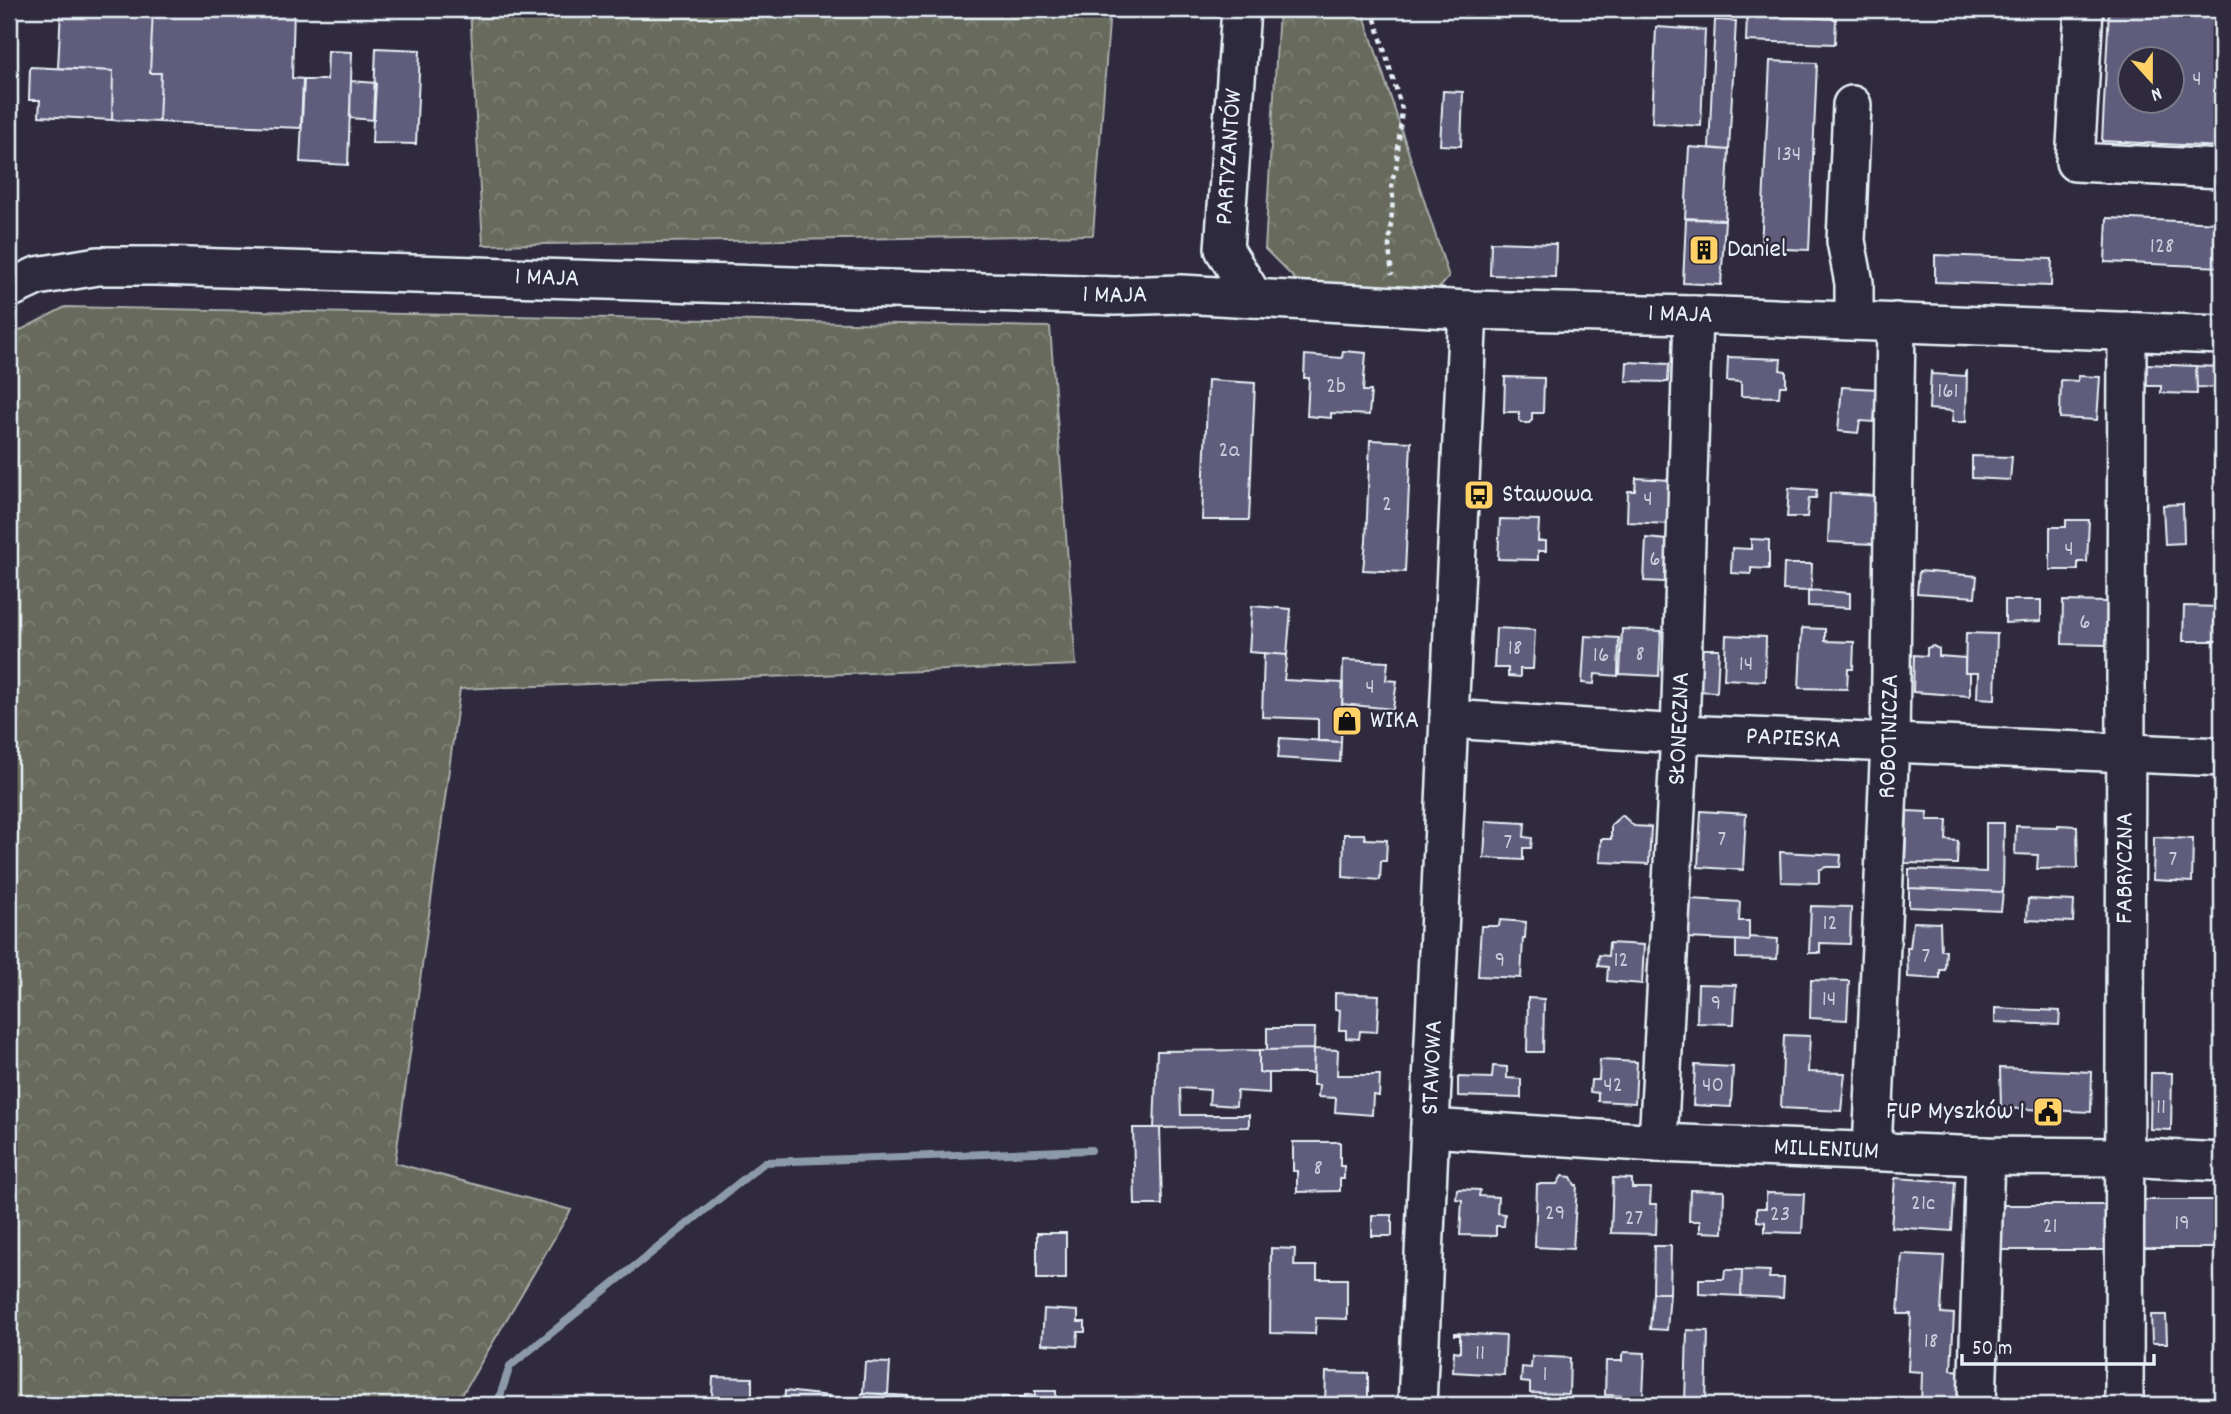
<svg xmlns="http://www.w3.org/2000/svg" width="2231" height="1414" font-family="Dekko,sans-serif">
	<defs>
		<pattern id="forest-crowns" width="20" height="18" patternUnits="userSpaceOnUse" patternTransform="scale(1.75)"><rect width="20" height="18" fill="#676b5d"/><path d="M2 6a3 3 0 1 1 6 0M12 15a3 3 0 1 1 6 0" fill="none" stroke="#7d8175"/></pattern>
	</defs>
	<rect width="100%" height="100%" fill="#2f2a3d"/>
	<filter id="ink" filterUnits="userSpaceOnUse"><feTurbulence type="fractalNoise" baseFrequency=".0143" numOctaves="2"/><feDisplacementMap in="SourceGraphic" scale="14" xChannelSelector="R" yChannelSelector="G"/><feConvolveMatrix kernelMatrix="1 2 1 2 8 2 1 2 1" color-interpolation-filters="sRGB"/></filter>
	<g filter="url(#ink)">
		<path fill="url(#forest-crowns)" stroke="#a8aeaa" stroke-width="2" d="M470,9H1110L1093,235L483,245Z
			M1279,9H1362L1449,277L1437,291L1302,286L1265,249Z
			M65,307L1050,327L1076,665L460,689L395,1163L571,1210L456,1405H9V336Z"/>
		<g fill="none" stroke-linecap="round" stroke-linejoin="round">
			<path stroke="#8c9aab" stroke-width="8" d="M497,1405L510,1366L765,1162L1091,1150"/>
		</g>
		<path fill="#605d7b" stroke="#e8f1f8" stroke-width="2" fill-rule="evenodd" d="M61,9H153L150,73H161L159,122L112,120L113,71L58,68Z
			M153,9H294L292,78L303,79L301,128L159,122L161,73H150Z
			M2109,9H2222V147L2102,141ZM2130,60H2172V102H2130Z
			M1747,15L1836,19L1835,44L1746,41Z
			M1715,20L1736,21L1729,150L1709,148Z
			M1656,27L1705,30L1701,126L1652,123Z
			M376,48L420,50L416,144L372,143Z
			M328,51L352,52L348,165L300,162L304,80H327Z
			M1770,61L1817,63L1809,250L1761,248Z
			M30,67L113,71L112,120L39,116L40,100H29Z
			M351,81L376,83L374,120L350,118Z
			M1443,91L1463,92L1461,146L1440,145Z
			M1689,147L1729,150L1725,220L1685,218Z
			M2107,218L2222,223V267L2105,262Z
			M1686,219L1725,220L1721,285L1683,283Z
			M1491,242L1556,244L1555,277L1490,275Z
			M1935,255L2052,259L2051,286L1935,282Z
			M1343,351L1366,353L1363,391H1371L1369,415L1331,413V418L1307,416L1309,378H1304L1305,355L1342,358Z
			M1728,357L1781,359L1780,370L1786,371V386H1780L1779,397L1741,396V382L1727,381Z
			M1627,362L1669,364L1668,382L1626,381Z
			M2145,364L2196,366L2197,394L2161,393V386H2145Z
			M2196,366L2222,367V388L2197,387Z
			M1931,370L1932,374L1966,376V371H1967L1966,422H1952L1953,411L1929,409Z
			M2078,376L2100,377L2097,420L2060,418L2061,380L2078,381Z
			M1505,377L1544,378L1543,413H1532V420L1529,423H1522L1519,420V412H1504Z
			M1208,380L1255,383L1249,520H1202Z
			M1842,387L1877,389L1874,422L1860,421L1858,433L1838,431Z
			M1370,440L1411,442L1405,572L1363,570L1366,541Z
			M1972,456L2012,457L2010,480L1972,478Z
			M1636,478L1670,480L1668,524L1627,522L1628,491H1635Z
			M1789,488L1817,490L1816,498H1809L1807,517H1787Z
			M1830,493L1875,496L1873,544L1828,542Z
			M2183,504L2184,543L2165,544L2163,505Z
			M1500,519L1539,520L1538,541H1546V551H1538V560L1498,559Z
			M2066,520H2089L2087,562H2078V570H2050V527H2066Z
			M1646,538L1667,540L1665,582L1644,581Z
			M1751,539L1769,540V569L1751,568V574L1731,573L1732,548L1751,549Z
			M1784,564H1812L1811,591L1783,590Z
			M1919,571L1977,576L1975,597L1917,593Z
			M1808,590L1850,593V608L1808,606Z
			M2005,600H2041V621L2005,623Z
			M2063,601L2107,602L2106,645L2062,644Z
			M1252,606L1291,609L1287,655L1249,652Z
			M2184,606L2222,607V641H2183Z
			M1496,628L1535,630L1533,669H1520V677L1508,676V668H1494Z
			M1802,628L1825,629V641L1854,642L1853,669H1848L1847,689L1799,688Z
			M1622,629L1661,631L1659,676L1620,674Z
			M1966,633L1997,634L1995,699L1977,698L1978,673H1965Z
			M1726,635L1766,637L1765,681L1724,679Z
			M1585,636L1619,638L1618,676L1595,674L1594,684L1582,683Z
			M1933,646L1939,649V656L1965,658V673H1970V696L1913,692L1914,655L1927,656V648Z
			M1698,649H1719L1717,692L1696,691Z
			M1264,653L1287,655L1284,680L1343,683L1341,742L1318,741V719L1262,717Z
			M1343,660L1388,662L1386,680L1397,681L1393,709L1342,704Z
			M1280,738L1341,742L1340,762L1278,758Z
			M1701,811L1746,814L1743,870L1698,867Z
			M1907,811L1928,812L1927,820H1947L1946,840L1958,841L1957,864L1905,863Z
			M1622,815L1634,826L1651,827L1649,864L1600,862L1601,839H1611V825Z
			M1486,821L1525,823L1524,837L1532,838L1531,848H1523V860L1484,858Z
			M1986,823H2004L2003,892L1909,888V869L1986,872Z
			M2058,825L2077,826L2078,868L2037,869L2038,855L2015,854L2016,826L2058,827Z
			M1344,834H1364L1365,839L1387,840L1386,861H1381L1380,880L1343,877Z
			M2154,837L2193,839L2192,882L2153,880Z
			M1780,852L1841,855L1840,867H1826L1819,870V883L1781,882Z
			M1909,888L2003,892L2001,911L1909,907Z
			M1690,899L1740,902L1739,921H1749V941L1688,938Z
			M2028,899L2074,901L2073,922L2027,920Z
			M1811,906L1851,907L1850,944L1820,943V953H1809Z
			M1500,920L1526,922L1525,938H1523L1521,978L1478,976L1481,926H1499Z
			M1913,922L1940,923L1941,950H1946L1945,970H1940V979L1908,977L1907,948H1910Z
			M1749,937L1778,939L1777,959L1736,958V940L1749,941Z
			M1609,943L1644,945L1642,984L1607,981L1608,967L1598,966L1599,955L1608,956Z
			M1811,980L1849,981L1847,1020L1810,1018Z
			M1698,984L1736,985L1734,1024L1697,1023Z
			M1335,993L1379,995L1377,1032L1360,1031L1359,1039L1346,1038V1030H1339L1340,1010L1335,1009Z
			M1528,998L1544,999L1543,1052H1527Z
			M1995,1008L2060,1011L2059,1025L1995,1022Z
			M1267,1028H1315L1314,1049L1267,1050Z
			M1784,1035L1810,1036L1808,1072L1845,1073L1841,1111L1781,1108Z
			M1314,1049L1338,1050L1337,1075H1380L1379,1096L1373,1095L1372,1115L1335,1112L1336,1098L1318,1097L1319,1085H1313Z
			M1314,1049L1313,1073H1259V1050Z
			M1259,1050V1073H1269V1093L1237,1091L1236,1106L1209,1104L1210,1090L1180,1088L1181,1115H1249V1127L1154,1128L1157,1051Z
			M1600,1060L1637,1062L1635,1103L1598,1101V1093L1590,1092L1591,1080H1599Z
			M1695,1065L1733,1067L1731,1107L1693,1105Z
			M1493,1066L1507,1067V1078L1521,1079V1098L1458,1096V1077L1492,1078Z
			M2000,1068L2092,1072L2091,1112L2001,1108Z
			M2151,1073H2172L2171,1130L2150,1129Z
			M1133,1128H1160L1162,1205H1135Z
			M1293,1142H1340V1166H1344V1179H1340V1191L1297,1192V1171H1293Z
			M1562,1176L1571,1177L1575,1185H1577L1573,1249L1535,1247L1537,1184H1557Z
			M1613,1178L1632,1179V1188H1651L1650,1204H1657L1656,1234L1611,1233Z
			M1895,1178L1955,1182L1952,1231L1891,1227Z
			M1457,1189L1480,1190L1479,1196L1498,1197L1497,1213L1505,1214L1504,1226H1496V1236L1460,1235L1462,1200L1456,1199Z
			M1690,1190L1724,1191L1723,1233L1700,1232V1221H1689Z
			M1766,1193L1804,1194L1802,1233L1765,1232V1222L1757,1221V1208H1766Z
			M2142,1200H2222V1248H2142Z
			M1991,1205H2109V1250H1991Z
			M1372,1215H1392V1236H1372Z
			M1037,1233H1066V1279H1037Z
			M1654,1246H1671L1670,1293H1653Z
			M1271,1248L1295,1249L1294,1266H1317V1279H1347V1319L1316,1318L1315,1334L1270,1333Z
			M1902,1254L1944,1256L1941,1313L1954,1314L1951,1370L1965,1371L1963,1405H1921L1922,1372L1908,1371L1911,1314H1898Z
			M1725,1270H1742L1741,1296L1699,1294V1279H1724Z
			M1742,1270L1770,1271L1769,1278H1784L1783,1298L1741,1296Z
			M1653,1293H1670L1667,1330L1650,1329Z
			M1044,1309L1078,1311V1322H1085V1332H1078L1077,1346L1042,1344Z
			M2151,1315H2166L2167,1343H2152Z
			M1687,1330L1708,1331L1706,1404L1685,1403Z
			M1455,1333L1506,1336L1504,1375L1453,1372L1454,1351L1460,1352V1335H1455Z
			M1624,1352L1645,1353L1643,1397L1605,1395L1606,1361H1622V1355Z
			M1532,1356L1570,1358L1569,1394L1530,1393V1383L1521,1382L1522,1367L1531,1368Z
			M865,1362L890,1363L888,1394L863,1393Z
			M1326,1372L1368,1373V1404L1325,1403Z
			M713,1377L752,1378V1398L712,1397Z
			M785,1391L829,1396L828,1405H784Z
			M1035,1391H1056V1399L1066,1405H1002V1397H1025V1395H1035Z
			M862,1393L908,1396V1405H861Z
			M712,1397L752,1398L751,1405H712Z"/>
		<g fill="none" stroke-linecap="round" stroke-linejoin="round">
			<g stroke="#e8f1f8" stroke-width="42">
				<g id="minor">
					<path d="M1241,9L1224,249L1254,298"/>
					<path d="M2084,9L2075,162L2222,169"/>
					<path d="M1852,105L1846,241L1854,283V321"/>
					<path id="s1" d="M9,289L37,276L98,266H157L1115,296L1181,294L1468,310L1693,315L2222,335"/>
					<path id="s2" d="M1449,719L1680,734L2222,757"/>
					<path id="s3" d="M1430,1128L1658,1143L1985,1156L2123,1157L2222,1162"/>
					<path id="s4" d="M1658,1143L1680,734L1693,315"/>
					<path id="s5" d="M1872,1151L1890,741L1896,322"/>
					<path id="s6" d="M1417,1405L1468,310"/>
					<path d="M1977,1405L1985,1156"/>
					<path id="s7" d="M2124,1405L2127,331"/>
				</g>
			</g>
			<path stroke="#e8f1f8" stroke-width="4.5" stroke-dasharray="5 5" stroke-linecap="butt" d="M1372,9L1402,109L1396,169L1392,180L1393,199L1389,248L1392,275"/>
			<use href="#minor" stroke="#2f2a3d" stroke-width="37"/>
		</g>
	</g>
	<defs>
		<g id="building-square" transform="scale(1.575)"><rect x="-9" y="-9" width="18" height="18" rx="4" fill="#ffd166" stroke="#2f2a3d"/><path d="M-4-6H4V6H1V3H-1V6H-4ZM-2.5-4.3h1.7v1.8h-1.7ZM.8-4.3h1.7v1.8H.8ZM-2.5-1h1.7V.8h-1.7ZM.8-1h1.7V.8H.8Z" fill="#111"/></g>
		<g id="bus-square" transform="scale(1.575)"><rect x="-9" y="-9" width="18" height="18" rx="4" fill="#ffd166" stroke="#2f2a3d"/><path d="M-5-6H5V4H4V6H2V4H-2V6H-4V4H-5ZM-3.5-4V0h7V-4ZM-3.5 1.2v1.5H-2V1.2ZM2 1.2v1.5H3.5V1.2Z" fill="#111"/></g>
		<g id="shop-square" transform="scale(1.575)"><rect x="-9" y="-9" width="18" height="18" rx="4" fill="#ffd166" stroke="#2f2a3d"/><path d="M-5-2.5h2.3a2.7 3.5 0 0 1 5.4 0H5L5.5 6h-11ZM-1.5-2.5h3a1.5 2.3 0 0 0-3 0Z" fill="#111"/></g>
		<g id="civic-square" transform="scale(1.575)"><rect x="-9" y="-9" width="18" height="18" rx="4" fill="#ffd166" stroke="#2f2a3d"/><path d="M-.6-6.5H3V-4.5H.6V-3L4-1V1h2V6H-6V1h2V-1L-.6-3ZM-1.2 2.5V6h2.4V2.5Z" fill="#111"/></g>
	</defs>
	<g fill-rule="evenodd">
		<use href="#building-square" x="1704" y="250"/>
		<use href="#bus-square" x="1479" y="495"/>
		<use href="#shop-square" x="1347" y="721"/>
		<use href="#civic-square" x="2048" y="1112"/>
	</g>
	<g text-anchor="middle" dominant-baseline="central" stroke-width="5" stroke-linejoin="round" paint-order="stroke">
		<g font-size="23" fill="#c6ccd9">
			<text x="2197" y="80">4</text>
			<text x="1789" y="155">134</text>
			<text x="2162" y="247">128</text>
			<text x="1336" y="387">2b</text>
			<text x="1948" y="392">161</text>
			<text x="1229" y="451">2a</text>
			<text x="1648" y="500">4</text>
			<text x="1387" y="505">2</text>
			<text x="2069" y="550">4</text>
			<text x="1655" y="560">6</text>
			<text x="2085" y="623">6</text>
			<text x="1515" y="649">18</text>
			<text x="1640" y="655">8</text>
			<text x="1601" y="656">16</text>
			<text x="1746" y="665">14</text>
			<text x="1370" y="688">4</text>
			<text x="1722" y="840">7</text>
			<text x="1508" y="843">7</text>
			<text x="2173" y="860">7</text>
			<text x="1830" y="924">12</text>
			<text x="1926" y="957">7</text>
			<text x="1500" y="961">9</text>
			<text x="1621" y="961">12</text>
			<text x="1829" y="1000">14</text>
			<text x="1716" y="1004">9</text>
			<text x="1613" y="1086">42</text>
			<text x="1713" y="1086">40</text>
			<text x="2161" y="1108">11</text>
			<text x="1318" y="1169">8</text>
			<text x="1923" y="1204">21c</text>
			<text x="1555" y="1214">29</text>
			<text x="1780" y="1215">23</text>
			<text x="1634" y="1219">27</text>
			<text x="2182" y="1224">19</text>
			<text x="2050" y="1227">21</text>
			<text x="1931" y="1342">18</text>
			<text x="1480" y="1354">11</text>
			<text x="1545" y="1375">1</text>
		</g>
		<g font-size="26" fill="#e8f1f8" stroke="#2f2a3d">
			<text transform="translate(1230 157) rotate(-86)">PARTYZANTÓW</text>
			<text stroke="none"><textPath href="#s1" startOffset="542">1 MAJA</textPath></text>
			<text stroke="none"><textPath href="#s1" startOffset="1110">1 MAJA</textPath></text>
			<text stroke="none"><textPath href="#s1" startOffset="1676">1 MAJA</textPath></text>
			<text stroke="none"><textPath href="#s4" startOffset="415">SŁONECZNA</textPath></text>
			<text stroke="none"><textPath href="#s5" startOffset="415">ROBOTNICZA</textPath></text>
			<text stroke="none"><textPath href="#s2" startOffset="345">PAPIESKA</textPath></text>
			<text stroke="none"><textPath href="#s7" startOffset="537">FABRYCZNA</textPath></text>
			<text stroke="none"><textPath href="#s6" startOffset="338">STAWOWA</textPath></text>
			<text stroke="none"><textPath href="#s3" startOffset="397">MILLENIUM</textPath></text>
		</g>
		<g font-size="26" fill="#e8f1f8" stroke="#2f2a3d" text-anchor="start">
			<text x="1727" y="250">Daniel</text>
			<text x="1502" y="495">Stawowa</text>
			<text x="1370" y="721">WIKA</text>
			<text x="2025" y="1112" text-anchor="end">FUP Myszków 1</text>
		</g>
	</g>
	<rect width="2231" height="1414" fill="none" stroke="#2f2a3d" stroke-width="35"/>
	<rect x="18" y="18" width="2196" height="1379" fill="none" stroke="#e8f1f8" stroke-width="2.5" filter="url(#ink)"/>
	<g transform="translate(2151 80) rotate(159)"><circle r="33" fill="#2f2a3d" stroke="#797a88" stroke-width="2"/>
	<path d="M0-5L12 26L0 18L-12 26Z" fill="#ffd166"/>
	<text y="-10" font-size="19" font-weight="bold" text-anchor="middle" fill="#e8f1f8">N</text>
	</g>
	<path d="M1962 1354v10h192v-10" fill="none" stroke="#e8f1f8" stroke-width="3.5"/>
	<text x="1972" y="1354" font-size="21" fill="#e8f1f8" stroke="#2f2a3d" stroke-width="5" paint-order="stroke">50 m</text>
</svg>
